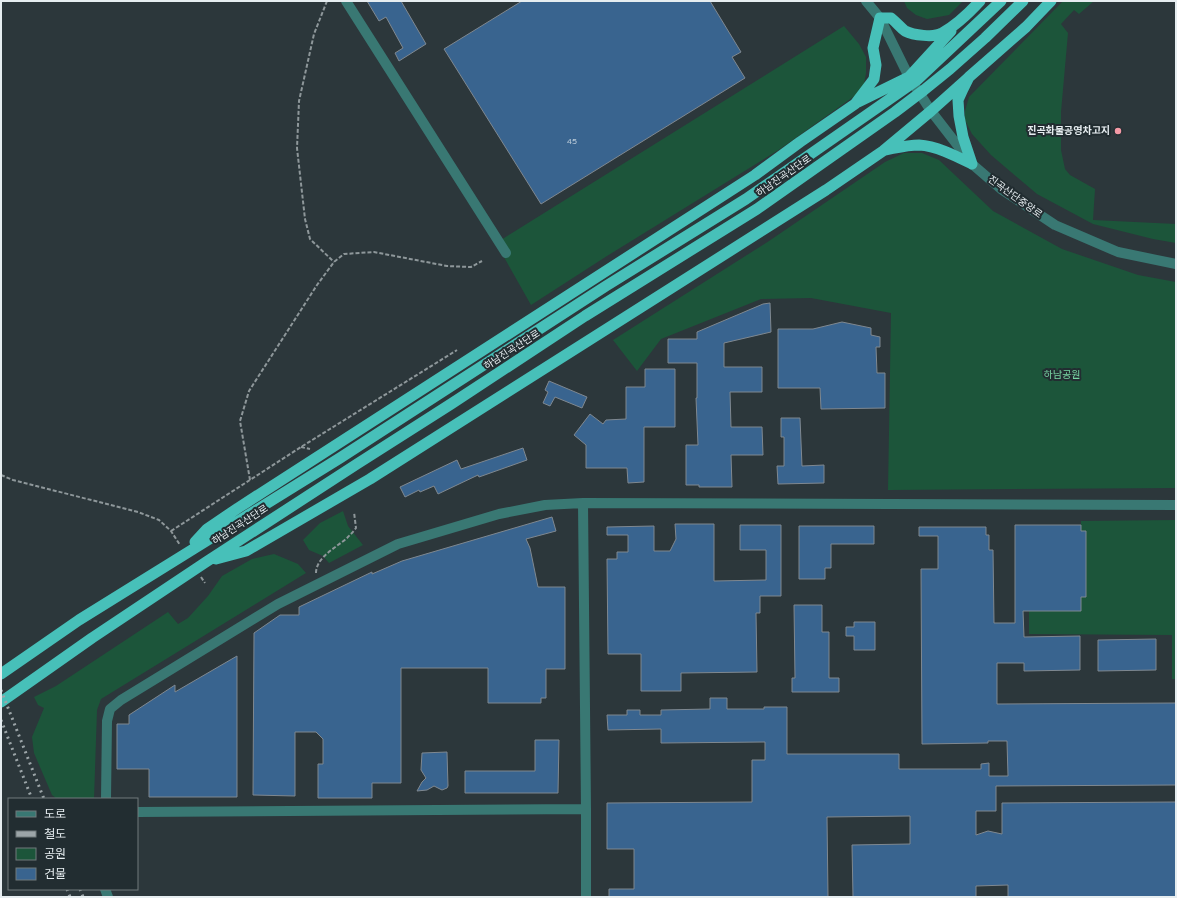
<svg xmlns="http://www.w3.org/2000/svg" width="1177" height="898" font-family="'Varela Round','Noto Sans KR',sans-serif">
	<rect width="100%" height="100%" fill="#2c373b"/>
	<path fill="#1c553a" d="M904,1H963L949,15L927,19L916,15L907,8Z
		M1063,1H1094L1079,14L1074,10L1061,24L1068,33L1061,112V150L1065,169L1070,175L1095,189L1093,220L1176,224V243L1153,239L1093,224L1037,194L991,155L972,134L965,120V111L969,97Z
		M844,26L859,44L866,57V73L864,84L856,95L780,149L607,256L531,305L496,243Z
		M904,153H922L939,160L993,211L1062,249L1138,275L1176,282V488L888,490L891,313L811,298L761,299L661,339L637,371L613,340L769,241L885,162Z
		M343,511L348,526L363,545L329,563L323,556L309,550L303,540L320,523Z
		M1176,520V679H1172V635L1029,634V611H1081V597H1086V531H1081V521Z
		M274,554L298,564L306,573L101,699L97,710L94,799H57L52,795L34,753L32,737L44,708L38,705L34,697L56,686L168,612L178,624L188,618L208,596L222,576L252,559Z"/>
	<path fill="#39648f" stroke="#7f8890" d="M367,1H401L426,44L399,61L395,53L403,48L386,17L379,21Z
		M522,1H710L741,52L732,57L745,78L541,204L444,49Z
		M770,303L771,332L724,343V367H762V392H730L731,427H762L763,455H731L732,487H699V485H686V445H698L696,398H697V363H668V339H697V332L763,304Z
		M842,322L871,328V335L880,337V347H876L877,373H885V408L821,409L820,388H778V329H813Z
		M645,369H675V427H644V482L628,483L627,468H586V445L574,435L590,414L603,424L606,420L626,419V387H645Z
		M549,381L587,397L582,408L555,397L550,406L543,403L548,392L545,390Z
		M781,418H800L802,466L824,465V483L778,484L777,466H784V437H781Z
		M523,448L527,460L479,477L478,475L438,494L434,486L420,492L419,490L405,497L400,487L457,460L461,469Z
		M552,517L556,531L526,539L530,548L538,587H565V669H546V698H541V703H488V668H401V783H372V798H318V764H323V739L316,732H295V796L253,795L254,633L280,615H299V607L372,572V574L402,561Z
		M675,524H714V581L766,580V550H740V525H781V596H760V613H756L757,672L681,673V691H641V654H608L607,559H617V552H628V535H607V527L654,526V551H670L676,539Z
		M1015,525H1081V531H1086V597H1081V611H1023L1024,637L1080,636V670L1024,671V663H997V704L1176,703V785L996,786V811H976V835L988,831L1002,834V803L1176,802V897H1008V885L976,886V897H853L852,845L910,844V816L827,817L828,897H609V889H634V849H607V803L752,802V760H765V742L661,743V729L608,730L607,715H627V710H640V715H661V710L710,709V698H727V709H764V707H787V754H899V769H981V764L989,763V776H1008L1007,741H988V743L922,744L921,569H938V536H919V527H986V535H989V550H993L994,623H1015Z
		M799,526H874V544H831V568H825V579H799Z
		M794,605H822V632H829V678H839V692H792V678H795Z
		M854,622H875V650H854V636H846V627H854Z
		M1156,639V670L1098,671V640Z
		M237,656V797H149V769H117V724H129V715L175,685V692Z
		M535,740H559L558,793H465V771H535Z
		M447,752L448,786L447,788L442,790L434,786L427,790L417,791L422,782L426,778L421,770L422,753Z"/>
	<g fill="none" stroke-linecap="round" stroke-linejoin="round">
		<path stroke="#8e979a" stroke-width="2" stroke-dasharray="4 2" stroke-linecap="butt" d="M327,1L314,34L299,101L297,148L305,219L310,239L334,262
			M301,447L310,449
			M1,475L13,480L138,512L159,520L171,531L180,545
			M250,480L240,421L249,391L317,285L334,262L344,254L374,252L447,266L471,267L482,261
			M171,531L301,447L457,350
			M316,573C316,557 337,547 347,538C350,535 353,532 356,528L354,512
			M201,577L205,583"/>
		<path stroke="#397873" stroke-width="10" d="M346,1L506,253
			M866,1L880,18L909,77L931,111L972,164L1001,189L1055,225L1118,252L1176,264
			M583,503L586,809V897
			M106,799L107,721L110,709L121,700L278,604L398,544L499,514L545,505L583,503L1176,505
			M137,812L586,809
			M105,889L108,897"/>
		<path stroke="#47c0b9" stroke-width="11" d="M858,102L909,77L951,31
			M885,150C896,148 907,145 919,145C937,146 956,156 972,164
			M972,164L963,137L959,116L958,100L963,89L969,77L1026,27L1051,1
			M195,542L207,529L238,508L755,175L800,142L855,104L874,79L876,65L873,48L880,18H891C896,22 900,27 905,31C913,35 934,38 942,33C957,25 969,13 980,1
			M216,559L246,551L370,479L826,190L883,151L931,111L969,77
			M1,674L79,620L340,458L606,286L746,199L917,80L1001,1
			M1,702L92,638L206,562L357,464L451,404L585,316L757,209L895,112L924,90L950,69L985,38L1023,1"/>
		<path stroke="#9ca5a8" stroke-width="3" stroke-dasharray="2 4" stroke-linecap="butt" d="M1,690L44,799
			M1,720L32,799
			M67,889L70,897
			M80,889L83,897"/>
	</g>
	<circle fill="#f49aa6" stroke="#222d31" stroke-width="1.5" cx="1118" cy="131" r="4"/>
	<g text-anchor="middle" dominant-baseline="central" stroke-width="4" stroke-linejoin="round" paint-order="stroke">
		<g font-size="8" fill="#bbcbd8">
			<text x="572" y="141">45</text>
		</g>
		<g font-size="10" font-weight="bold" fill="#e6edf0" stroke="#222d31" text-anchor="end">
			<text x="1110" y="131">진곡화물공영차고지</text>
		</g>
		<g font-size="10" fill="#e6edf0" stroke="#222d31">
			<text transform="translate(784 176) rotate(-35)">하남진곡산단로</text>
			<text transform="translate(1015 197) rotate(36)">진곡산단중앙로</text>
			<text transform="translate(512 350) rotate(-33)">하남진곡산단로</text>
			<text transform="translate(240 525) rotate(-33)">하남진곡산단로</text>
		</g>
		<g font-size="10" fill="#78d5a3" stroke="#222d31">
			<text x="1062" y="375">하남공원</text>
		</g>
	</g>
	<rect width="1177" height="898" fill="none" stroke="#e6edf0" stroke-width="4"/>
	<rect x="8" y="798" width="130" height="92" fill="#222d31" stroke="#707a7d"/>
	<rect x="16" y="811" width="20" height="6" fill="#397873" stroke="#707a7d"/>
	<text x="44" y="818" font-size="12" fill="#e6edf0">도로</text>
	<rect x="16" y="831" width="20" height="6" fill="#9ca5a8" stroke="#707a7d"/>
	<text x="44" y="838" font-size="12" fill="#e6edf0">철도</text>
	<rect x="16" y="848" width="20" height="12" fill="#1c553a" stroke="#707a7d"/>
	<text x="44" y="858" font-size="12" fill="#e6edf0">공원</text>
	<rect x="16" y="868" width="20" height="12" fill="#39648f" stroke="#707a7d"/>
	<text x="44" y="878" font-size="12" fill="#e6edf0">건물</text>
</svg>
